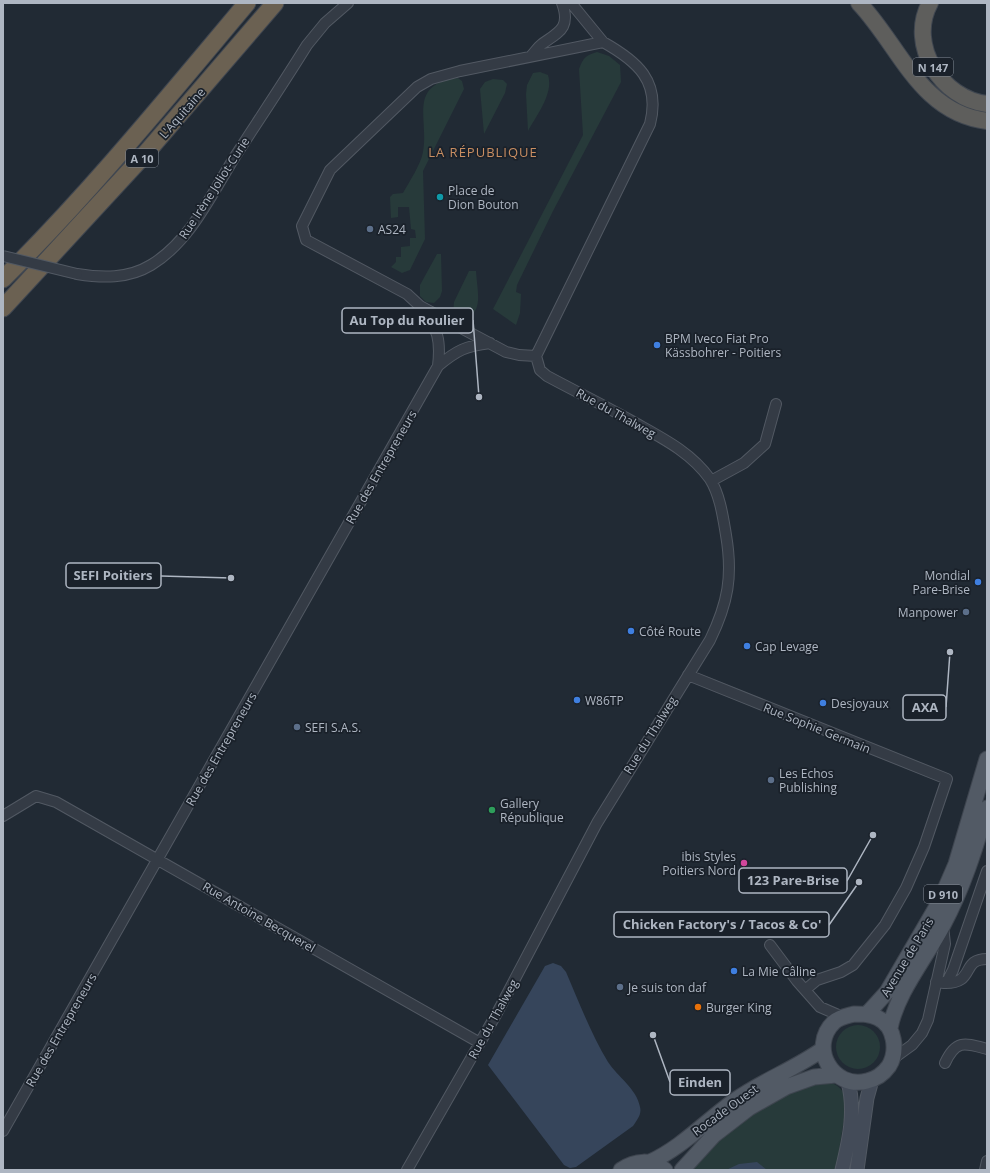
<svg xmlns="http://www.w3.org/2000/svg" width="990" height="1173" font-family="'Open Sans',sans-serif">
	<rect width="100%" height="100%" fill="#212a34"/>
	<path fill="#273a3a" d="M597,52L609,56L620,65L621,82L553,211L517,285L516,292L521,294L520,313L516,325L493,309L583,135L579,69C583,58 586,55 597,52Z
		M540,72L548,75C554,94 536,116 528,131L526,94L527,85L533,73Z
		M458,78L462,81L464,89L423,171L425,239L410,270L402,273L391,267L396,262V257H401V247L410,246V238H416L415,230L411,229L409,207H398V217L391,218L390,197L393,194L403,193C409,182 421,164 423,152C429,119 407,84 458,78Z
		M493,79L503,80L507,84L505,93L484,134L480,89L485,82Z
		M437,254H441L442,291L440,297L434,303L426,302L420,296V285Z
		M469,271H476C477,291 485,314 462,320L453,314L454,302Z
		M836 1047a22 22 0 1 1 44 0a22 22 0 1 1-44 0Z
		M829,1082C839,1085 843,1090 847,1100L836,1170H689L718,1139L741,1122L792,1092L806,1086Z"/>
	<path fill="#36455b" d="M553,963L561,966L566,972C579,1002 591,1034 608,1062C617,1076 637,1089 640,1107C642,1114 637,1120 633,1126L576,1167L570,1168L564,1165L488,1065L541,973L545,966Z
		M757,1162L767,1170H726L739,1164Z"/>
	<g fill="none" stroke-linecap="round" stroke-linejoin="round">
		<g stroke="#525963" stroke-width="12">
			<path id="minor" d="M571,3L603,42
				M603,42C637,61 661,81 650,124L536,356L519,355L506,352L420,306L407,294L306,240L302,226L330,170L417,87L431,79L460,71Z
				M531,56C534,53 538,47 542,44C559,32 571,28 562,3
				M77,274C102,278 128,279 151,265C191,241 212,193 236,155C260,118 284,82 307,45L325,23L348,3
				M422,309C438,329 441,340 438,366
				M711,481L744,463L765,444L776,404
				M688,675L947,779L924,847L906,888L885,925L853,965L841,972L817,980L805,990
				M3,816L36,796L56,802L480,1043
				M770,945L797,981L820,1007L843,1017
				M936,982L944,983L948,980L953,970L987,871
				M944,983C976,984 960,959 987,959
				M894,1058L912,1045L922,1033L928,1020L945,944L943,926
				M945,1063C956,1039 965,1043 987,1049
				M3,1131L438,366C457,350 466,346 490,343
				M407,1170L497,1013L597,823L710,640C728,603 733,576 726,535C723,517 720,495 710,479C690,451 660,437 630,420C603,405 575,391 547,376L540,370L536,356
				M985,1170L987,1161"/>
		</g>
		<g stroke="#525963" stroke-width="15">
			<path id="secondary" d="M842,1170C849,1141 856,1111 848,1082
				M857,1170L867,1098L872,1080"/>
		</g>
		<g stroke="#3e454f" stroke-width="17">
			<path id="primary" d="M854,1014C863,1014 870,1014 878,1018C895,1026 898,1051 889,1066C884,1073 876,1079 867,1081C833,1090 808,1047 834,1022C840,1017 847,1016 854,1014Z
				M867,1014L887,992L940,901L956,864L987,759
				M890,1028C897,992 926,958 943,925C963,888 975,849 987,808
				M650,1162C681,1148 706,1121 734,1101C762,1081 795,1069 823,1049
				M621,1170C635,1160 652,1159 665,1170
				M682,1170L714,1135L749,1108L786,1087L814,1077L836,1075"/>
		</g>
		<g stroke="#3f4650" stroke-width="18">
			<path id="trunk" d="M859,3C900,46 920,113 987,121
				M930,3C907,45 942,99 987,104"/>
		</g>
		<g stroke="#3f4650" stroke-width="19">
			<path id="motorway" d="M3,279C90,193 168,97 247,3
				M3,308L146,153L275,3"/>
		</g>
		<use href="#minor" stroke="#343b45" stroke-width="10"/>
		<use href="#secondary" stroke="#434b58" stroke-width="13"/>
		<use href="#primary" stroke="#525a65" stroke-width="15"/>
		<use href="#trunk" stroke="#5e5e5c" stroke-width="16"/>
		<use href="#motorway" stroke="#6b6152" stroke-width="17"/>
		<g stroke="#525963" stroke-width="12" stroke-linecap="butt">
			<path id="minor-bridge" d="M3,256L77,274"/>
		</g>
		<use href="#minor-bridge" stroke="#343b45" stroke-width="10"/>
	</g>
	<circle fill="#0f9aa8" stroke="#1a212a" stroke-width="1.5" cx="440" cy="197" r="4"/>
	<g fill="#5c6f8a" stroke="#1a212a" stroke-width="1.5">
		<circle cx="370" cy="229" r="4"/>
		<circle cx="966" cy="612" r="4"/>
		<circle cx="297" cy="727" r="4"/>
		<circle cx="771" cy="780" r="4"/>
		<circle cx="620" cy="987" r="4"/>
	</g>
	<g fill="#3f7fe0" stroke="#1a212a" stroke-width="1.5">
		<circle cx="657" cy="345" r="4"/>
		<circle cx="978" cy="582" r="4"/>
		<circle cx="631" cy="631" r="4"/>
		<circle cx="747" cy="646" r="4"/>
		<circle cx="577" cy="700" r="4"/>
		<circle cx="823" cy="703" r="4"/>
		<circle cx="734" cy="971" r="4"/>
	</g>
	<circle fill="#2e9e5b" stroke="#1a212a" stroke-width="1.5" cx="492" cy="810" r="4"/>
	<circle fill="#d1479c" stroke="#1a212a" stroke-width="1.5" cx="744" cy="863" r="4"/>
	<circle fill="#e8710a" stroke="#1a212a" stroke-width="1.5" cx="698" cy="1007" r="4"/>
	<g text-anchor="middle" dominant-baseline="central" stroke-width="3.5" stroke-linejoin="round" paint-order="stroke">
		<g fill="#1a212a" stroke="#828994" stroke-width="1">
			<rect x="913" y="58" width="40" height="18" rx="3"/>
			<rect x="126" y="149" width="32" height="18" rx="3"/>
			<rect x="924" y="885" width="38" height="18" rx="3"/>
		</g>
		<g font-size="11" font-weight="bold" fill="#aeb6c2">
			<text x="933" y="67">N 147</text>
			<text x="142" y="158">A 10</text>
			<text x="943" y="894">D 910</text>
		</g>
		<g font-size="12" fill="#aeb6c2" stroke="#1a212a">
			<text transform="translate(182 113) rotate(-49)">L'Aquitaine</text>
			<text transform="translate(214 188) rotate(-57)">Rue Irène Joliot-Curie</text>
			<text transform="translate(616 413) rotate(29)">Rue du Thalweg</text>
			<text transform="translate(381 467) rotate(-60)">Rue des Entrepreneurs</text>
			<text transform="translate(817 728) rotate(22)">Rue Sophie Germain</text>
			<text transform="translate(650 735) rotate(-58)">Rue du Thalweg</text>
			<text transform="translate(221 749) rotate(-60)">Rue des Entrepreneurs</text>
			<text transform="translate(259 917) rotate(30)">Rue Antoine Becquerel</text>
			<text transform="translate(907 957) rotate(-59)">Avenue de Paris</text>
			<text transform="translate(493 1019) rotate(-61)">Rue du Thalweg</text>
			<text transform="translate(61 1030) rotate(-60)">Rue des Entrepreneurs</text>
			<text transform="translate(725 1110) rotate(-36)">Rocade Ouest</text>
		</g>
		<g font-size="12" fill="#aeb6c2" stroke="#1a212a" text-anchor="start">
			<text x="448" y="190">Place de<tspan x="448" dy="14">Dion Bouton</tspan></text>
			<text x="378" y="229">AS24</text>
			<text x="665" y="338">BPM Iveco Fiat Pro<tspan x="665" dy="14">Kässbohrer - Poitiers</tspan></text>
			<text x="970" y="575" text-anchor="end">Mondial<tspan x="970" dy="14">Pare-Brise</tspan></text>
			<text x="958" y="612" text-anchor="end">Manpower</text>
			<text x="639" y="631">Côté Route</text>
			<text x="755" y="646">Cap Levage</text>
			<text x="585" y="700">W86TP</text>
			<text x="831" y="703">Desjoyaux</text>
			<text x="305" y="727">SEFI S.A.S.</text>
			<text x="779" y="773">Les Echos<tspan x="779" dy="14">Publishing</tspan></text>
			<text x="500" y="803">Gallery<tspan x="500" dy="14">République</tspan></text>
			<text x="736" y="856" text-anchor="end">ibis Styles<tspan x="736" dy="14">Poitiers Nord</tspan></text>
			<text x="742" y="971">La Mie Câline</text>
			<text x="628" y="987">Je suis ton daf</text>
			<text x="706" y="1007">Burger King</text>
		</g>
		<g font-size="13" letter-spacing="1" fill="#c98e62" stroke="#1a212a">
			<text x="483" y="152">LA RÉPUBLIQUE</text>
		</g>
	</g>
	<path fill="none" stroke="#aeb6c2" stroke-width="1.5" d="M479 397L473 320M231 578L161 576M950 652L946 707M873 835L847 881M859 882L829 925M653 1035L670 1082"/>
	<g fill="#aeb6c2" stroke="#1a212a" stroke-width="1.5">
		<circle cx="479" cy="397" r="4"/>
		<circle cx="231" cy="578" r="4"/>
		<circle cx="950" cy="652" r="4"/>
		<circle cx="873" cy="835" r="4"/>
		<circle cx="859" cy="882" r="4"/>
		<circle cx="653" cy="1035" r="4"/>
	</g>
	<g fill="#1a212a" stroke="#aeb6c2" stroke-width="1.5">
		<rect x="342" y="308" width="131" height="25" rx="4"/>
		<rect x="66" y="563" width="95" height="25" rx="4"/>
		<rect x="903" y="695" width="43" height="25" rx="4"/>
		<rect x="739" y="868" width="108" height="25" rx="4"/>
		<rect x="614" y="912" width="215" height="25" rx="4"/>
		<rect x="670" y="1070" width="60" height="25" rx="4"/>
	</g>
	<g font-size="13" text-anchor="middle" font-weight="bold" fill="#aeb6c2">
		<text x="407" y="325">Au Top du Roulier</text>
		<text x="113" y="580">SEFI Poitiers</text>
		<text x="925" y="712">AXA</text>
		<text x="793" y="885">123 Pare-Brise</text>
		<text x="722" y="929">Chicken Factory's / Tacos &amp; Co'</text>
		<text x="700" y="1087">Einden</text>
	</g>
	<rect width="990" height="1173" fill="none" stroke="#aeb6c2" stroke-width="8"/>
</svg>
